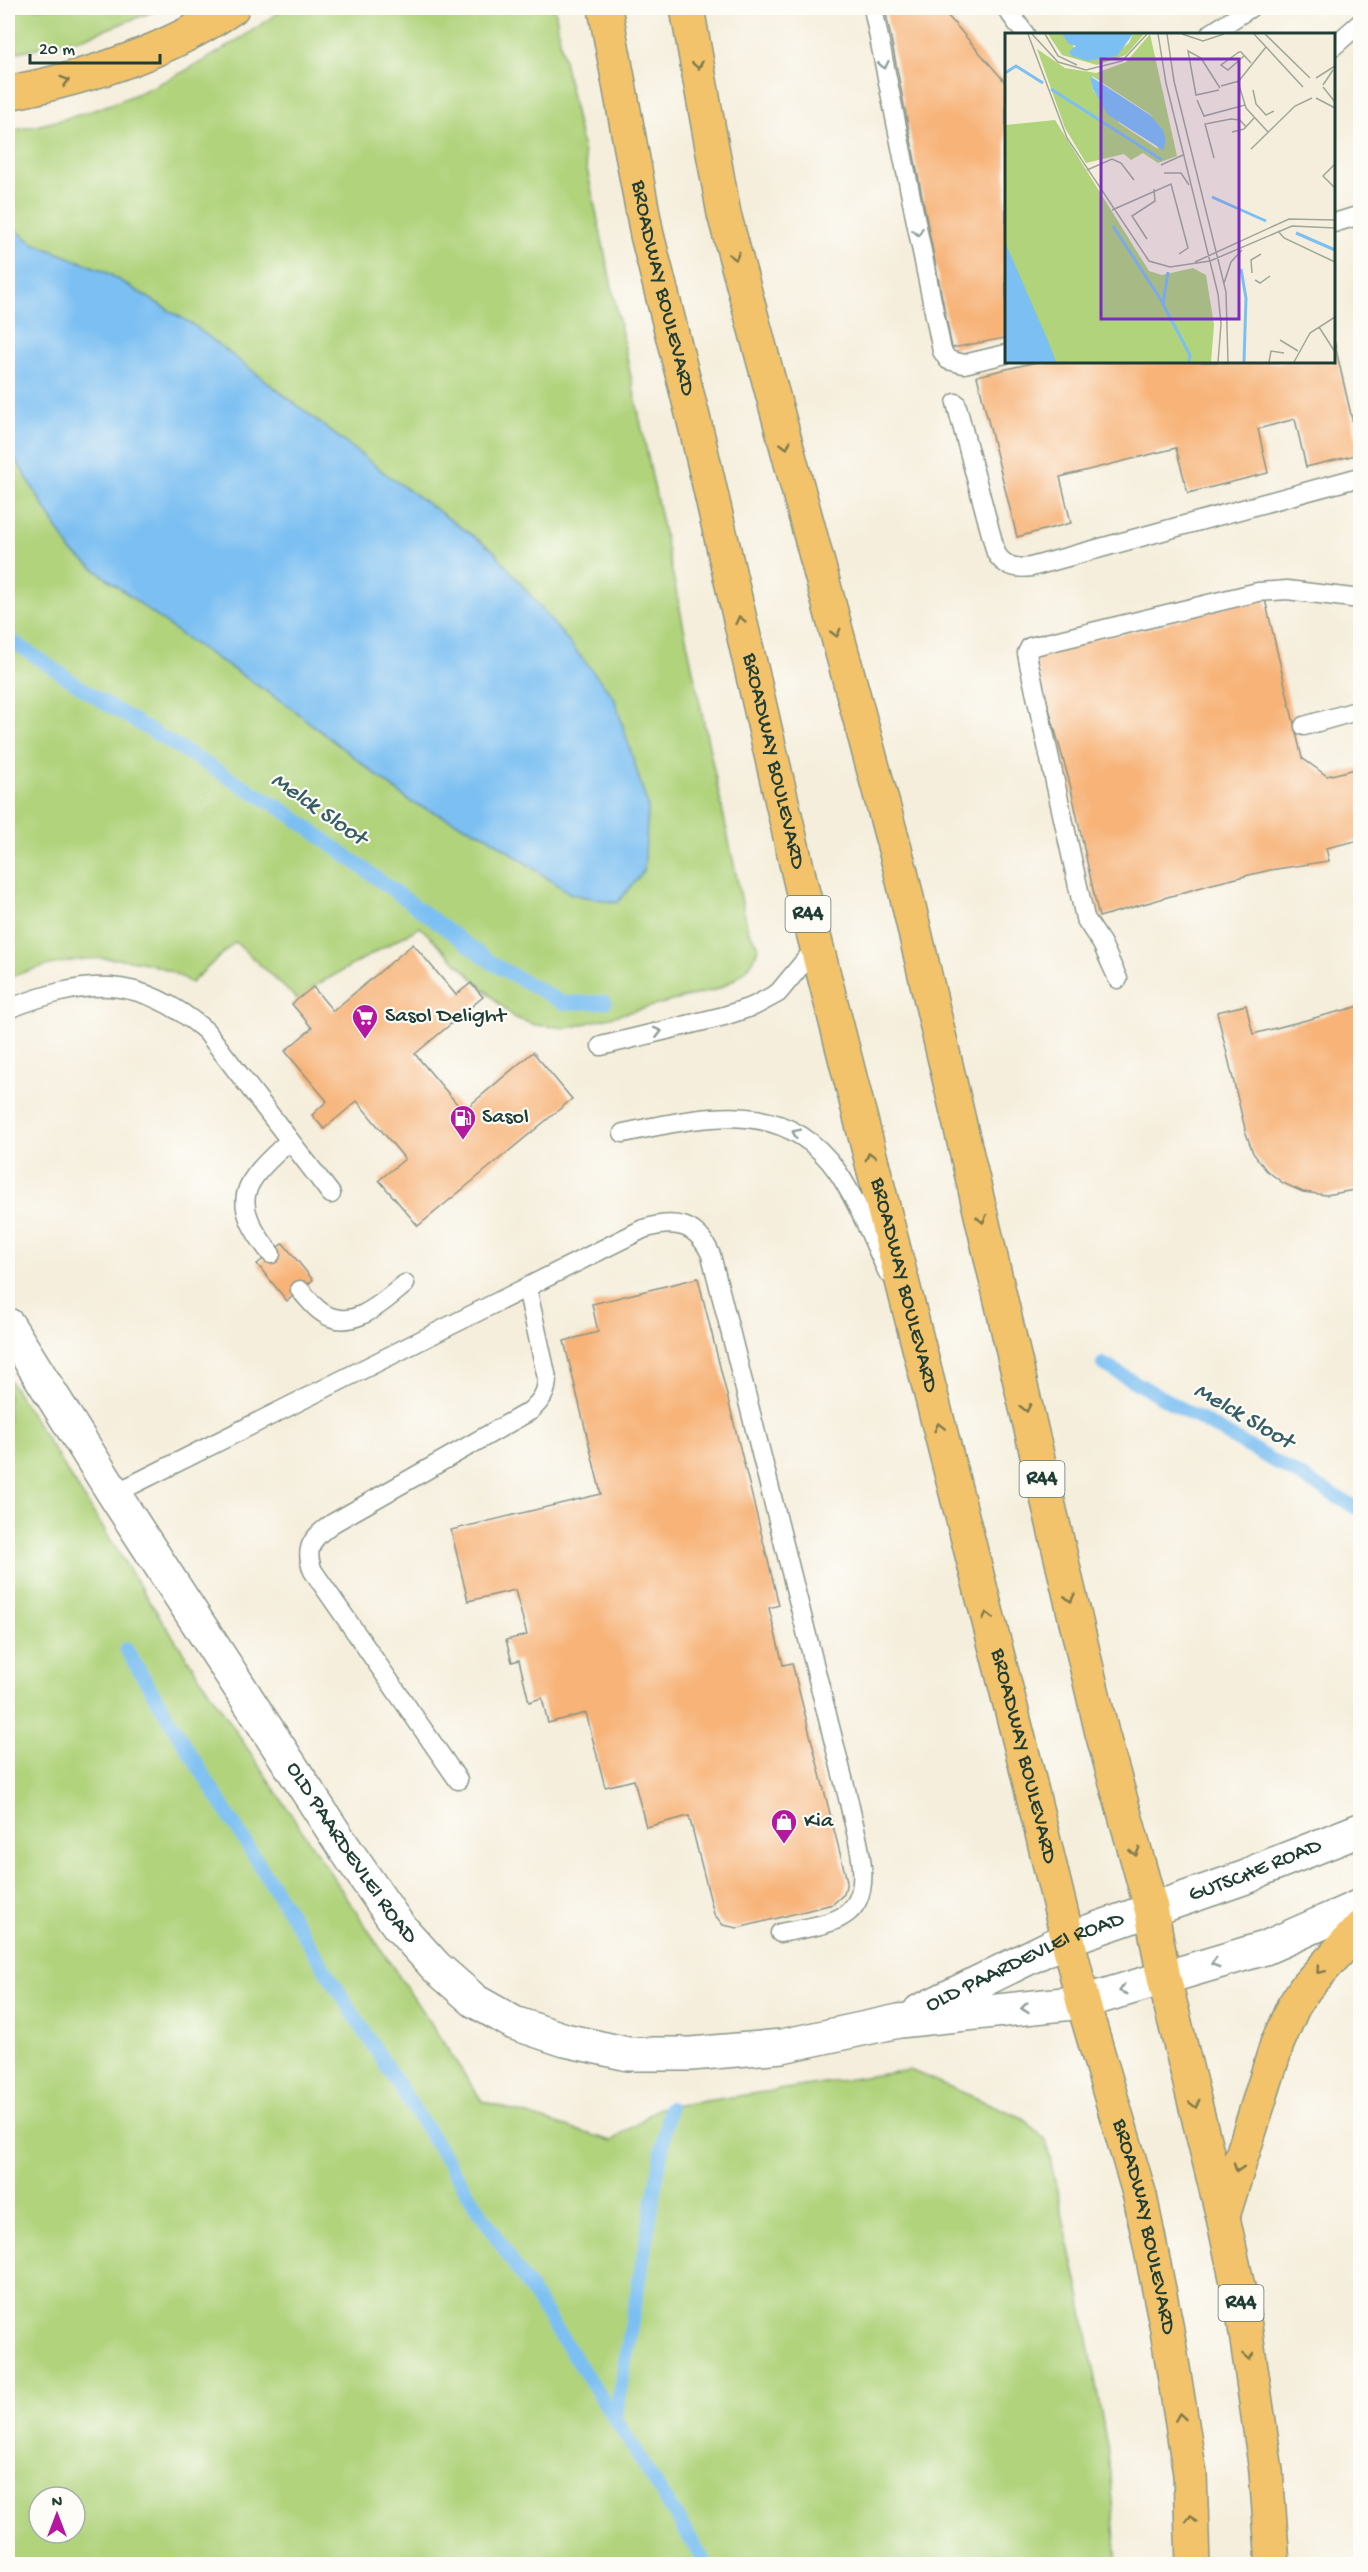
<svg xmlns="http://www.w3.org/2000/svg" width="1368" height="2572" font-family="'Gochi Hand',sans-serif">
	<rect width="100%" height="100%" fill="#fdfcf7"/>
	<filter id="ink" filterUnits="userSpaceOnUse"><feTurbulence type="fractalNoise" baseFrequency=".0167" numOctaves="2"/><feDisplacementMap in="SourceGraphic" scale="12" xChannelSelector="R" yChannelSelector="G"/><feConvolveMatrix kernelMatrix="1 2 1 2 8 2 1 2 1" color-interpolation-filters="sRGB"/></filter>
	<filter id="wash" filterUnits="userSpaceOnUse"><feTurbulence type="fractalNoise" baseFrequency=".008" numOctaves="4" result="noise"/><feDisplacementMap in="SourceGraphic" scale="24" xChannelSelector="R" yChannelSelector="G"/><feGaussianBlur stdDeviation="1.35" result="paint"/><feColorMatrix in="noise" values="0 0 0 0 0 0 0 0 0 0 0 0 0 0 0 0 0 1.4 0 .05"/><feComposite in="paint" operator="in"/></filter>
	<g filter="url(#wash)">
		<rect width="100%" height="100%" fill="#f5eedc"/>
		<path fill="#b0d37c" stroke="#688858" stroke-width="1.5" fill-rule="evenodd" d="M8,8H163L83,38L8,54Z
			M284,8H555L560,41L748,931L758,944C758,966 735,980 718,989L568,1028L535,1025L513,1017L420,927L313,987L298,1000L235,942L191,983C136,946 66,956 8,978V447L71,551L185,638L286,704L411,802L485,835L571,894L494,551L386,474L192,324L104,271L33,243L8,224V131C108,116 204,68 284,8Z
			M8,1378L148,1599L482,2101L612,2141L659,2108L910,2070L1023,2118L1046,2141L1080,2295L1108,2452L1117,2564H8ZM39,2497H75V2533H39Z"/>
		<path fill="#7cbff2" stroke="#4e7e93" stroke-width="1.5" d="M8,224L33,243L104,271L192,324L386,474L494,551L614,697L648,807L644,871L617,903L571,894L485,835L411,802L286,704L185,638L71,551L8,447Z"/>
		<g fill="none" stroke-linecap="round" stroke-linejoin="round">
			<path stroke="#7cbff2" stroke-width="14" d="M8,638L103,702L288,813L495,965L563,1003L605,1002
				M1103,1364L1360,1510
				M126,1649C285,1909 447,2164 615,2419
				M669,2108L615,2419L706,2564"/>
		</g>
		<g id="blocks">
			<path fill="#f7b378" d="M885,8H941L1006,83V338L952,348Z
				M1334,341L1360,454L1306,467L1295,419L1258,429L1268,473L1188,493L1176,448L1060,477L1071,523L1017,537L977,376L1036,362H1334Z
				M1264,595L1302,758L1327,776L1360,768V840L1326,848L1329,861L1270,870L1212,884L1099,917L1070,784L1033,651L1150,628Z
				M413,944L456,995L471,983L483,997L415,1054L463,1111L533,1052L572,1099L418,1226L379,1180L405,1159L357,1101L324,1129L312,1115L327,1101L285,1051L312,1028L292,1004L313,987L333,1011Z
				M1246,1005L1253,1034L1360,1006V1189L1326,1195L1303,1192L1283,1183L1266,1170L1253,1153L1246,1133L1217,1012Z
				M283,1243L313,1280L287,1301L257,1264Z
				M698,1278L779,1605L769,1608L783,1665L792,1663L847,1881L844,1894L833,1904L738,1928L723,1925L714,1914L689,1816L646,1827L634,1780L605,1787L586,1713L548,1723L542,1698L529,1702L519,1660L512,1662L506,1640L527,1635L515,1590L468,1601L451,1530L601,1494L564,1341L598,1332L592,1304Z"/>
		</g>
	</g>
	<g filter="url(#ink)">
		<use href="#blocks" fill-opacity="0" stroke="#8a9688" stroke-width="1.5"/>
		<g fill="none" stroke-linecap="round" stroke-linejoin="round">
			<g stroke="#8a9688" stroke-width="21">
				<path id="service" d="M873,8L942,351L948,360L964,364L1006,354
					M1006,8L1025,34
					M1210,34L1250,8
					M1334,46L1360,23
					M1334,223L1360,215
					M956,403L996,553C1004,567 1016,569 1031,567L1360,477
					M1304,726L1360,710
					M1118,979L1102,944L1085,918L1029,664L1027,653L1030,647L1258,592L1287,590L1360,599
					M8,1009C86,979 138,973 206,1031L331,1194
					M601,1046L724,1016L754,1006L778,993L817,946
					M623,1133C699,1118 784,1094 837,1171C858,1202 872,1239 888,1273
					M271,1254C227,1198 244,1183 289,1141
					M300,1290C307,1297 314,1308 323,1313C352,1333 384,1301 405,1284
					M114,1494L643,1229C675,1219 697,1223 711,1255L849,1802C855,1835 879,1895 843,1916C828,1926 798,1929 780,1933
					M458,1780L313,1571C303,1547 314,1536 333,1523L530,1411C541,1401 547,1393 547,1378L527,1288"/>
			</g>
			<g stroke="#8a9688" stroke-width="36">
				<g id="tertiary">
					<path id="s1" d="M8,1325L114,1494L341,1843L398,1925L436,1967L475,2001L514,2023L565,2040L628,2054H691L782,2046L899,2021L1083,2002L1265,1948L1360,1906"/>
					<path id="s2" d="M920,2011L1067,1939L1249,1876L1259,1870L1360,1830"/>
				</g>
			</g>
			<g stroke="#8a9688" stroke-width="36">
				<g id="primary">
					<path id="s3" d="M605,8L647,235L698,437L802,889L1024,1759L1083,2002L1140,2196L1166,2324L1190,2474L1193,2564"/>
					<path d="M687,8L724,214L900,868L1102,1733L1151,1908L1164,1978L1223,2217L1242,2306L1266,2471L1273,2564"/>
					<path d="M8,93C87,78 165,53 232,8"/>
					<path d="M1223,2216L1277,2044L1293,2007L1306,1987L1360,1928"/>
				</g>
			</g>
			<use href="#service" stroke="#fff" stroke-width="18"/>
			<use href="#tertiary" stroke="#fff" stroke-width="33"/>
			<use href="#primary" stroke="#f2c36a" stroke-width="33"/>
		</g>
		<defs><path id="oneway-chevron" d="M-2-3.5L2.5 0L-2 3.5" fill="none" stroke-width="1.6" stroke-linecap="round" stroke-linejoin="round" transform="scale(1.5)"/></defs>
		<g stroke="#7e794c">
			<use href="#oneway-chevron" transform="translate(698 65) rotate(80)"/>
			<use href="#oneway-chevron" transform="translate(65 81) rotate(-17)"/>
			<use href="#oneway-chevron" transform="translate(735 256) rotate(75)"/>
			<use href="#oneway-chevron" transform="translate(786 445) rotate(75)"/>
			<use href="#oneway-chevron" transform="translate(740 620) rotate(-103)"/>
			<use href="#oneway-chevron" transform="translate(836 633) rotate(75)"/>
			<use href="#oneway-chevron" transform="translate(870 1156) rotate(-104)"/>
			<use href="#oneway-chevron" transform="translate(982 1219) rotate(77)"/>
			<use href="#oneway-chevron" transform="translate(1026 1408) rotate(77)"/>
			<use href="#oneway-chevron" transform="translate(939 1427) rotate(-104)"/>
			<use href="#oneway-chevron" transform="translate(1070 1598) rotate(77)"/>
			<use href="#oneway-chevron" transform="translate(987 1616) rotate(-104)"/>
			<use href="#oneway-chevron" transform="translate(1135 1852) rotate(74)"/>
			<use href="#oneway-chevron" transform="translate(1320 1970) rotate(131)"/>
			<use href="#oneway-chevron" transform="translate(1195 2104) rotate(76)"/>
			<use href="#oneway-chevron" transform="translate(1238 2168) rotate(108)"/>
			<use href="#oneway-chevron" transform="translate(1249 2356) rotate(82)"/>
			<use href="#oneway-chevron" transform="translate(1180 2417) rotate(-99)"/>
			<use href="#oneway-chevron" transform="translate(1191 2519) rotate(-92)"/>
		</g>
		<g stroke="#8f9e9a">
			<use href="#oneway-chevron" transform="translate(884 65) rotate(79)"/>
			<use href="#oneway-chevron" transform="translate(918 232) rotate(79)"/>
			<use href="#oneway-chevron" transform="translate(658 1032) rotate(-14)"/>
			<use href="#oneway-chevron" transform="translate(796 1133) rotate(-154)"/>
			<use href="#oneway-chevron" transform="translate(1215 1963) rotate(164)"/>
			<use href="#oneway-chevron" transform="translate(1123 1990) rotate(163)"/>
			<use href="#oneway-chevron" transform="translate(1025 2008) rotate(174)"/>
		</g>
	</g>
	<defs>
		<g id="supermarket-pin" transform="scale(1.35)"><path d="M0 17L-7.5 6A9.5 9.5 0 1 1 7.5 6Z" fill="#b5179e" stroke="#fdfcf7"/><path d="M-6-5.5h2.5l.6 2H6L4.5 2H-2.5L-4.4-4H-6ZM-1.5 3.2a1.3 1.3 0 1 0 .1 0ZM3 3.2a1.3 1.3 0 1 0 .1 0Z" fill="#fff"/></g>
		<g id="fuel-pin" transform="scale(1.35)"><path d="M0 17L-7.5 6A9.5 9.5 0 1 1 7.5 6Z" fill="#b5179e" stroke="#fdfcf7"/><path d="M-5.5-6h7V0h2V4h1.3V-2.5L3-4.5l.8-.8L6-3V5H2.5V1h-1V6h-7ZM-4.2-4.7v3.2H.2V-4.7Z" fill="#fff"/></g>
		<g id="shop-pin" transform="scale(1.35)"><path d="M0 17L-7.5 6A9.5 9.5 0 1 1 7.5 6Z" fill="#b5179e" stroke="#fdfcf7"/><path d="M-5-2.5h2.3a2.7 3.5 0 0 1 5.4 0H5L5.5 6h-11ZM-1.5-2.5h3a1.5 2.3 0 0 0-3 0Z" fill="#fff"/></g>
	</defs>
	<g fill-rule="evenodd">
		<use href="#supermarket-pin" x="365" y="1017"/>
		<use href="#fuel-pin" x="463" y="1118"/>
		<use href="#shop-pin" x="784" y="1822"/>
	</g>
	<g text-anchor="middle" dominant-baseline="central" stroke-width="4.5" stroke-linejoin="round" paint-order="stroke">
		<g fill="#fdfcf7" stroke="#62766e" stroke-width="1.5">
			<rect x="785.5" y="896" width="45" height="36" rx="4.5"/>
			<rect x="1019.5" y="1461" width="45" height="36" rx="4.5"/>
			<rect x="1218.5" y="2285" width="45" height="36" rx="4.5"/>
		</g>
		<g font-size="21" font-weight="bold" fill="#1f3d34">
			<text x="808" y="914">R44</text>
			<text x="1042" y="1479">R44</text>
			<text x="1241" y="2303">R44</text>
		</g>
		<g font-size="22" fill="#1f3d34" stroke="#fdfcf7">
			<text stroke="none"><textPath href="#s3" startOffset="286">BROADWAY BOULEVARD</textPath></text>
			<text stroke="none"><textPath href="#s3" startOffset="772">BROADWAY BOULEVARD</textPath></text>
			<text stroke="none"><textPath href="#s3" startOffset="1312">BROADWAY BOULEVARD</textPath></text>
			<text stroke="none"><textPath href="#s3" startOffset="1798">BROADWAY BOULEVARD</textPath></text>
			<text stroke="none"><textPath href="#s1" startOffset="630">OLD PAARDEVLEI ROAD</textPath></text>
			<text stroke="none"><textPath href="#s2" startOffset="364">GUTSCHE ROAD</textPath></text>
			<text stroke="none"><textPath href="#s2" startOffset="116">OLD PAARDEVLEI ROAD</textPath></text>
			<text stroke="none"><textPath href="#s3" startOffset="2284">BROADWAY BOULEVARD</textPath></text>
		</g>
		<g font-size="22" fill="#1f3d34" stroke="#fdfcf7" text-anchor="start">
			<text x="385" y="1017">Sasol Delight</text>
			<text x="482" y="1118">Sasol</text>
			<text x="804" y="1822">Kia</text>
		</g>
		<g font-size="24" font-style="italic" fill="#365e64" stroke="#fdfcf7">
			<text transform="translate(318 810) rotate(35)">Melck Sloot</text>
			<text transform="translate(1243 1417) rotate(30)">Melck Sloot</text>
		</g>
	</g>
	<g transform="translate(1005 33)">
		<rect width="330" height="330" fill="#f5eedc"/>
		<path d="M43,1H57L71,16L89,26H103L124,10L128,1H139L121,22L92,32L57,22ZM145,1L172,123L153,130L138,120L126,127L119,121L81,130L60,95L32,16L60,35L91,40L121,29ZM87,43L146,82L153,116L114,90L88,57ZM50,87L144,238L157,242L188,235L201,242L209,292L206,329H0V92Z" fill="#b0d37c" fill-rule="evenodd"/>
		<path d="M57,1H128L112,23L83,28L67,23L64,19L71,13L64,11ZM85,43L145,82L158,97L161,108L158,117L103,82L88,56ZM0,209L44,310L51,329H0Z" fill="#7cbff2"/>
		<path fill="none" stroke="#7cbff2" stroke-width="3" d="M0,40L11,33L38,50M46,56L157,127M207,164L261,188M108,193L158,270M291,200L330,217M236,236L241,265L239,329M163,239L158,271L185,322L184,329"/>
		<path fill="none" stroke="#9fa799" stroke-width="1.5" d="M23,1L62,105L144,228L165,234L205,228L287,193L330,195M27,1L53,29L81,37L117,28L142,1M40,1L53,23L72,32M153,1L161,50L213,261L216,291L213,329M162,1L169,48L221,259L223,329M177,1L198,8L219,1M249,1L298,54M260,1L305,45M261,14L233,49L241,75L263,99M239,23L223,37L216,32L234,19H236L246,30M311,45L330,33M318,52L328,37M216,53L234,48M318,54L330,69M214,57L191,62L183,18L196,25L215,55M248,57L251,71L261,82L269,78M311,65L330,75M192,67L199,83L240,72M227,99L239,96L249,85M246,116L290,73L307,65M209,125L200,91L226,86L235,87L241,94M330,131L318,143L330,155M156,132L178,122M82,137L107,126L116,130L129,147M159,140H176L184,152M107,177L166,151L183,215L174,221M273,198L279,205L330,229M142,206L127,183L150,168L149,156M190,229L284,186L330,187M247,240L246,227L256,221M250,247L255,250L265,243M219,250L226,229L237,217M314,294L330,319M275,307L293,318M264,329L266,318L279,320M289,329L305,300L330,284"/>
		<path fill="#7b2cbf" fill-opacity="0.15" stroke="#7b2cbf" stroke-width="3" d="M96,26H234V286H96Z"/>
		<rect width="330" height="330" fill="none" stroke="#1f3d34" stroke-width="3"/>
	</g>
	<rect width="1368" height="2572" fill="none" stroke="#fdfcf7" stroke-width="30"/>
	<g transform="translate(57 2515)"><circle r="28" fill="#fdfcf7" stroke="#a4b0a9" stroke-width="1.5"/>
	<path d="M0-4.5L10 22L0 15L-10 22Z" fill="#b5179e"/>
	<text y="-9" font-size="16" font-weight="bold" text-anchor="middle" fill="#1f3d34">N</text>
	</g>
	<path d="M30 54v9h130v-9" fill="none" stroke="#1f3d34" stroke-width="3"/>
	<text x="39" y="54" font-size="18" fill="#1f3d34" stroke="#fdfcf7" stroke-width="4.5" paint-order="stroke">20 m</text>
</svg>
